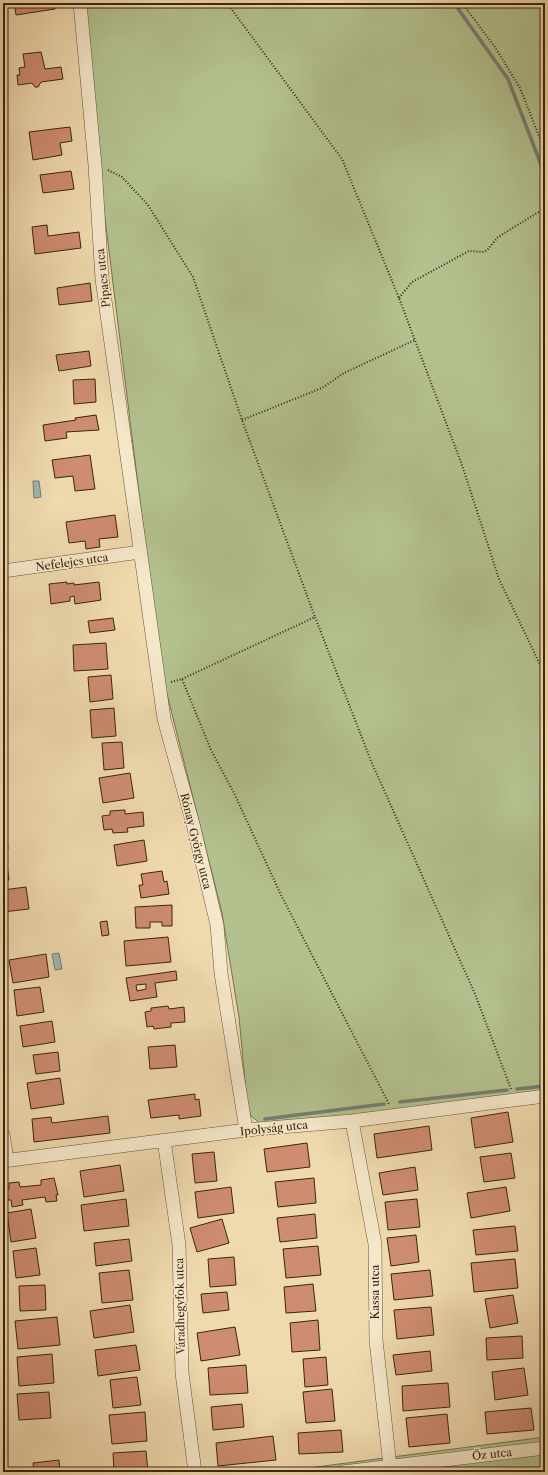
<svg xmlns="http://www.w3.org/2000/svg" width="548" height="1475" font-family="'Libre Caslon Text',serif">
	<rect width="100%" height="100%" fill="#efdaae"/>
	<filter id="stains"><feTurbulence type="fractalNoise" baseFrequency=".005" numOctaves="4"/><feColorMatrix values="0 0 0 0 .2 0 0 0 0 .09 0 0 0 0 .02 0 0 0 .5 -.17"/></filter>
	<radialGradient id="worn" r=".72"><stop offset=".6" stop-color="#630" stop-opacity="0"/><stop offset="1" stop-color="#630" stop-opacity=".3"/></radialGradient>
	<path fill="#b3c18f" stroke="#787250" d="M84,3H545V1092L394,1114L260,1123L251,1116L247,1103L239,1017L222,913L161,670L98,162Z
		M545,1437V1472H278Z"/>
	<path fill="#9cb9b3" stroke="#767d72" d="M33,481H39L41,497L34,498Z
		M59,953L62,969L55,970L52,954Z"/>
	<g fill="none" stroke-linecap="round" stroke-linejoin="round">
		<path stroke="#767d72" stroke-width="3.5" d="M454,3L508,79L545,175
			M517,1089L545,1086
			M400,1102L507,1090
			M265,1119L384,1104"/>
	</g>
	<path fill="#ce8c71" stroke="#3c2410" fill-rule="evenodd" d="M14,3H54L55,9L16,15Z
		M41,52L45,69L61,67L63,79L41,82L38,87H35L32,83L18,85L17,75H20L19,68L25,67L23,54Z
		M70,127L72,141L60,143L62,155L33,160L29,132Z
		M71,171L74,189L43,193L40,175Z
		M47,225L48,236L79,232L81,248L35,254L32,227Z
		M90,283L92,301L59,305L57,288Z
		M89,351L91,366L59,371L56,355Z
		M95,379L96,402L74,404L73,380Z
		M96,415L99,430L66,432L67,438L45,441L43,425L76,420L75,418Z
		M90,455L95,489L75,491L73,476L55,478L52,460Z
		M115,515L118,537L99,539L100,547L86,549L85,541L69,543L66,522Z
		M67,582V584L74,583V585L99,582L101,600L75,604L74,596L70,597V601L51,604L49,584Z
		M3,588L7,607L3,608Z
		M113,618L115,630L90,633L88,621Z
		M106,643L108,669L74,671L73,645Z
		M111,675L113,699L90,702L88,677Z
		M114,708L116,736L92,738L90,710Z
		M122,742L124,768L104,770L102,743Z
		M130,773L134,798L103,803L99,778Z
		M3,790L7,813H3Z
		M125,810V814L143,812L144,826L127,828L128,832L113,833L112,829L104,830L102,816L110,815V811Z
		M3,822H5L8,849H3Z
		M144,840L147,861L117,866L114,845Z
		M3,857H6L9,880L3,881Z
		M162,871L164,882L167,881L169,894L141,898L139,885H143L141,874Z
		M26,887L29,909L3,912V890Z
		M172,905V926H162V922H150V928H136L135,907Z
		M107,921L109,935L102,936L100,922Z
		M168,937L171,962L126,966L124,941Z
		M46,954L49,977L13,983L9,960Z
		M176,971L177,980L155,983L157,997L130,1001L126,978ZM146,984V989L137,991L136,985Z
		M40,987L44,1012L17,1016L14,990Z
		M168,1006L169,1009L184,1007L185,1022L171,1023V1027L154,1029L153,1026L147,1027L145,1012L151,1011V1008Z
		M52,1021L55,1042L23,1047L20,1026Z
		M175,1045L177,1067L150,1069L148,1047Z
		M58,1052L60,1071L36,1074L33,1055Z
		M60,1078L64,1104L31,1109L27,1083Z
		M195,1094V1100L199,1099L201,1116L179,1119V1115L151,1118L148,1100Z
		M508,1112L513,1142L475,1148L471,1118Z
		M108,1116L110,1133L34,1142L32,1119L51,1117L52,1123Z
		M429,1126L432,1150L377,1158L374,1134Z
		M307,1143L310,1167L267,1172L264,1149Z
		M214,1152L217,1181L195,1183L192,1154Z
		M511,1153L515,1178L484,1182L480,1157Z
		M120,1165L124,1191L84,1197L80,1171Z
		M415,1167L418,1190L383,1195L379,1173Z
		M54,1178L58,1195H56L57,1201L46,1202L45,1197L22,1200L23,1205L12,1207L11,1200H8L6,1190L9,1189V1183L19,1182L20,1187L41,1185V1180Z
		M314,1178L316,1203L278,1207L275,1182Z
		M231,1187L234,1213L198,1218L195,1192Z
		M506,1187L510,1211L471,1218L467,1193Z
		M126,1199L129,1226L84,1231L81,1205Z
		M417,1199L420,1227L388,1230L385,1202Z
		M31,1209L36,1238L11,1242L7,1213Z
		M315,1214L317,1238L280,1242L277,1218Z
		M222,1219L229,1243L197,1252L190,1228Z
		M515,1226L518,1251L476,1255L473,1230Z
		M416,1235L419,1262L391,1266L387,1238Z
		M129,1239L132,1261L96,1266L94,1243Z
		M318,1246L321,1275L286,1278L283,1249Z
		M36,1248L40,1275L16,1278L13,1251Z
		M234,1257L236,1285L210,1287L208,1259Z
		M515,1259L518,1288L474,1292L471,1263Z
		M129,1270L133,1300L102,1303L99,1273Z
		M430,1270L433,1296L394,1300L391,1274Z
		M313,1284L316,1311L286,1313L284,1287Z
		M45,1285L46,1310L20,1311L19,1286Z
		M227,1292L229,1310L203,1313L201,1294Z
		M513,1295L518,1323L490,1328L485,1299Z
		M130,1305L134,1332L94,1338L90,1311Z
		M431,1307L434,1335L397,1339L394,1310Z
		M57,1317L60,1345L18,1349L15,1321Z
		M318,1320L320,1350L292,1352L290,1323Z
		M235,1327L240,1355L201,1361L197,1333Z
		M522,1336L523,1358L487,1360L486,1338Z
		M136,1345L140,1370L98,1376L95,1350Z
		M430,1351L432,1371L396,1375L393,1355Z
		M52,1354L54,1383L19,1386L17,1357Z
		M326,1357L328,1385L305,1387L303,1359Z
		M246,1365L248,1393L210,1395L208,1368Z
		M524,1368L528,1395L495,1400L492,1372Z
		M137,1377L141,1405L113,1408L110,1380Z
		M448,1383L450,1407L403,1411L402,1386Z
		M332,1389L335,1421L306,1423L303,1392Z
		M49,1392L51,1418L19,1420L17,1394Z
		M242,1404L244,1427L213,1430L211,1407Z
		M531,1408L534,1430L487,1434L485,1412Z
		M145,1412L147,1441L112,1444L109,1415Z
		M447,1414L450,1443L409,1447L406,1418Z
		M341,1430L343,1452L299,1454L298,1433Z
		M273,1436L276,1460L218,1466L216,1443Z
		M146,1451L148,1472H114L113,1453Z
		M59,1460L60,1472H34L33,1463Z"/>
	<g fill="none" stroke-linecap="round" stroke-linejoin="round">
		<g stroke="#695238" stroke-width="14">
			<path id="minor" d="M80,3L95,165L102,279L164,719L193,824L217,925L221,973L246,1130
				M3,571L140,552
				M352,1121L375,1244L376,1340L390,1466
				M3,1134L7,1160
				M164,1140L179,1245L182,1373L195,1472
				M3,1161L246,1130L352,1121L545,1096
				M343,1472L545,1448"/>
		</g>
		<path stroke="#3c2410" stroke-width="2" stroke-dasharray="1 2" stroke-linecap="butt" d="M227,3L342,159L399,298L462,465L499,579L545,675
			M462,3L495,47L520,88L545,151
			M108,170L122,177L148,205L193,277L242,420L315,617
			M399,298L412,282L469,251L484,252L488,249L498,237L545,208
			M242,420L322,388L344,373L415,340
			M182,679L315,617L371,761L475,994L511,1089
			M171,682L182,679L211,750L234,793L281,895L389,1104"/>
		<use href="#minor" stroke="#f5e7ca" stroke-width="13"/>
	</g>
	<g text-anchor="middle" dominant-baseline="central" stroke-width="3" stroke-linejoin="round" paint-order="stroke">
		<g font-size="11" fill="#3c2410" stroke="#f5e7ca">
			<text transform="translate(103 278) rotate(-96)">Pipacs utca</text>
			<text transform="translate(72 562) rotate(-8)">Nefelejcs utca</text>
			<text transform="translate(196 841) rotate(76)">Rónay György utca</text>
			<text transform="translate(274 1128) rotate(-6)">Ipolyság utca</text>
			<text transform="translate(375 1292) rotate(-90)">Kassa utca</text>
			<text transform="translate(180 1306) rotate(-91)">Váradhegyfok utca</text>
			<text transform="translate(492 1454) rotate(-6)">Őz utca</text>
		</g>
	</g>
	<rect width="548" height="1475" fill="none" stroke="#efdaae" stroke-width="16"/>
	<rect x="4" y="4" width="540" height="1467" fill="none" stroke="#3c2410" stroke-width="2"/>
	<rect x="8" y="8" width="532" height="1459" fill="none" stroke="#3c2410"/>
	<rect width="100%" height="100%" filter="url(#stains)"/>
	<rect width="100%" height="100%" fill="url(#worn)"/>
</svg>
